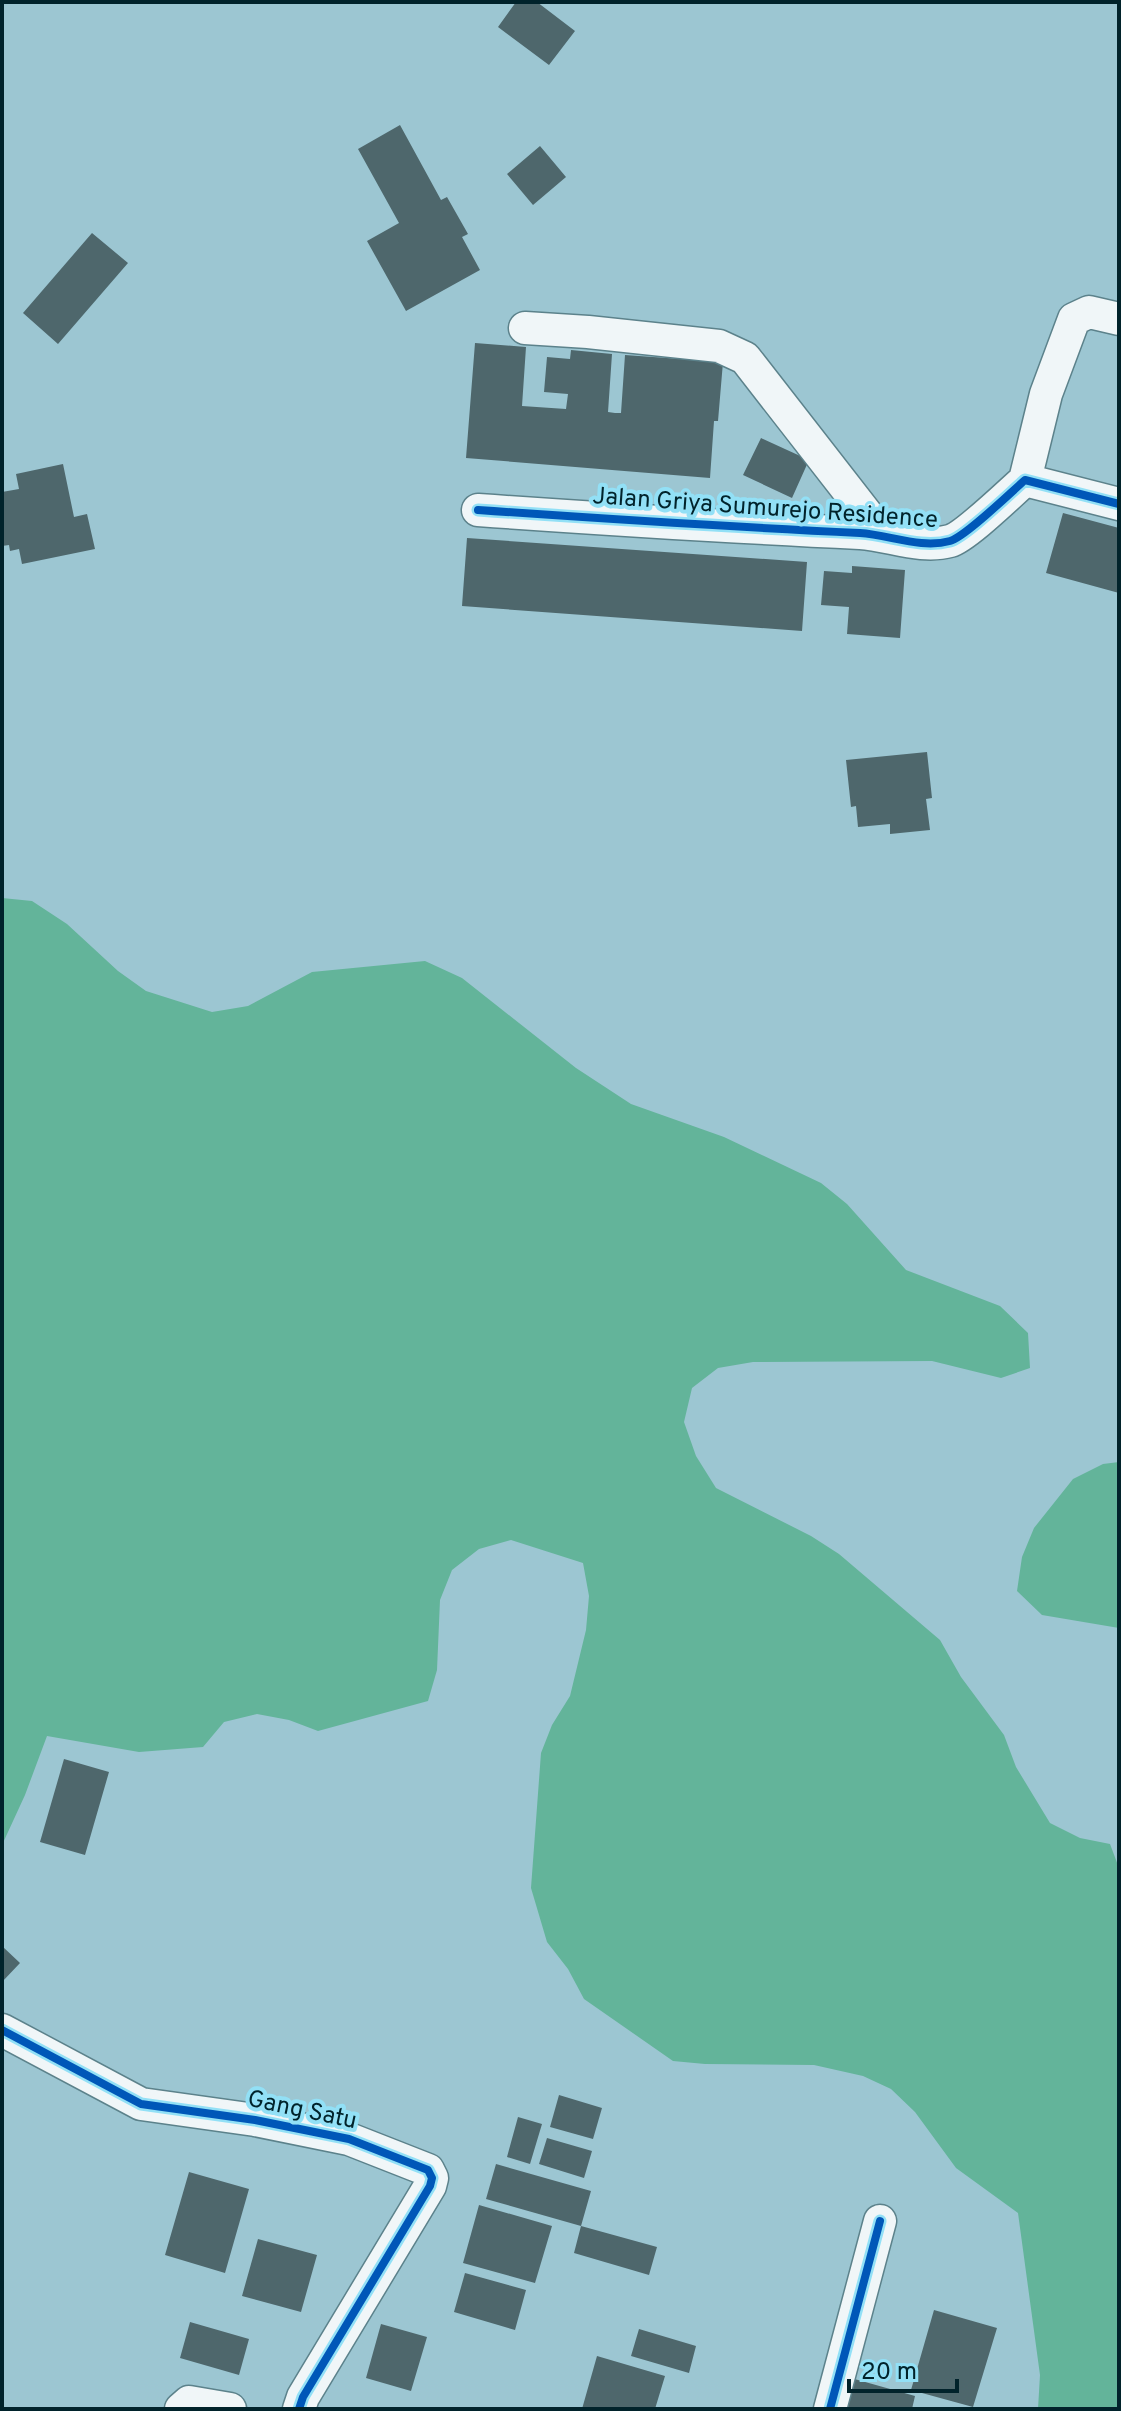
<svg xmlns="http://www.w3.org/2000/svg" width="1121" height="2411" font-family="Overpass,sans-serif">
	<rect width="100%" height="100%" fill="#9cc6d2"/>
	<path fill="#63b49a" d="M2,898L32,901L67,924L118,971L146,991L212,1012L248,1006L312,972L425,961L462,978L576,1068L631,1104L724,1137L821,1183L847,1204L906,1270L1000,1306L1028,1333L1030,1368L1001,1378L932,1361L753,1362L718,1368L692,1388L684,1422L696,1456L716,1488L811,1536L839,1554L940,1640L961,1677L1004,1735L1016,1767L1050,1823L1080,1838L1110,1844L1119,1868V2409H1038L1040,2375L1018,2213L956,2168L915,2112L891,2089L863,2076L814,2065L705,2064L673,2061L584,1999L568,1969L547,1942L531,1888L541,1753L552,1725L570,1696L586,1630L589,1596L583,1563L511,1540L479,1549L452,1570L440,1600L437,1670L428,1701L318,1731L289,1720L257,1714L224,1722L203,1747L139,1752L47,1736L25,1795L2,1845Z
		M1119,1462V1628L1042,1615L1017,1591L1022,1557L1034,1528L1073,1479L1103,1464Z"/>
	<path fill="#4e676c" d="M516,2H537L575,31L549,65L498,27Z
		M400,125L441,200L447,197L468,234L462,237L480,270L406,311L367,241L399,223L358,149Z
		M540,146L566,177L533,205L507,174Z
		M92,233L128,263L58,344L23,313Z
		M475,343L526,347L522,406L566,409L568,394L544,392L547,357L570,359L571,350L612,354L608,412L615,413H621L625,355L723,362L718,421H714L710,478L466,458Z
		M761,438L809,460L792,498L743,475Z
		M63,464L74,517L87,514L95,549L22,564L19,549L10,551L9,545L2,546V492L19,489L16,474Z
		M1063,513L1119,528V593L1046,573Z
		M467,538L807,562L802,631L462,606Z
		M852,566L905,570L900,638L847,634L849,607L821,605L824,571L852,573Z
		M927,752L932,798L926,799L930,830L890,834V824L858,827L856,806L851,807L846,760Z
		M64,1759L109,1772L85,1855L40,1842Z
		M2,1946L20,1963L2,1982Z
		M559,2095L602,2108L593,2139L550,2127Z
		M518,2117L542,2124L530,2164L507,2157Z
		M547,2138L592,2151L584,2178L539,2164Z
		M496,2164L591,2191L581,2226L486,2199Z
		M189,2172L249,2189L225,2273L165,2255Z
		M479,2205L552,2226L535,2283L463,2263Z
		M581,2226L657,2247L649,2275L574,2253Z
		M258,2239L317,2255L301,2312L242,2296Z
		M465,2273L526,2290L515,2330L454,2312Z
		M934,2310L997,2328L973,2407L911,2390Z
		M190,2322L249,2339L239,2375L180,2358Z
		M381,2324L427,2337L411,2391L366,2378Z
		M639,2329L696,2346L689,2373L631,2356Z
		M597,2356L665,2376L655,2409H582Z
		M851,2378L915,2396L912,2409H842Z"/>
	<g fill="none" stroke-linecap="round" stroke-linejoin="round">
		<g stroke="#5c828b" stroke-width="35">
			<path id="street" d="M525,328L588,332L719,346L745,358L882,534
				M1025,480L1046,394L1074,319L1089,312L1119,319
				M478,510C606,519 733,527 860,533C890,535 921,549 950,541C965,537 1010,493 1025,480L1119,504
				M2,2030L141,2104L255,2120L349,2139L428,2170L432,2178L430,2186L303,2397L299,2409
				M181,2409L189,2402L230,2409
				M830,2409L880,2221"/>
		</g>
		<use href="#street" stroke="#f0f6f8" stroke-width="32"/>
		<g stroke="#92e0f6" stroke-width="13">
			<path id="cycleway" d="M478,510C606,519 733,527 860,533C890,535 921,549 950,541C965,537 1010,493 1025,480L1119,504
				M2,2030L141,2104L255,2120L349,2139L428,2170L432,2178L430,2186L303,2397L299,2409
				M830,2409L880,2221"/>
		</g>
		<use href="#cycleway" stroke="#0057b8" stroke-width="8"/>
	</g>
	<g text-anchor="middle" dominant-baseline="central" stroke-width="8" stroke-linejoin="round" paint-order="stroke">
		<g font-size="24" fill="#01232b" stroke="#92e0f6">
			<text transform="translate(765 509) rotate(4)">Jalan Griya Sumurejo Residence</text>
			<text transform="translate(302 2111) rotate(12)">Gang Satu</text>
		</g>
	</g>
	<rect width="1121" height="2411" fill="none" stroke="#01232b" stroke-width="8"/>
	<path d="M849 2379v12h108v-12" fill="none" stroke="#01232b" stroke-width="4"/>
	<text x="861" y="2379" font-size="24" fill="#01232b" stroke="#92e0f6" stroke-width="6" paint-order="stroke">20 m</text>
</svg>
